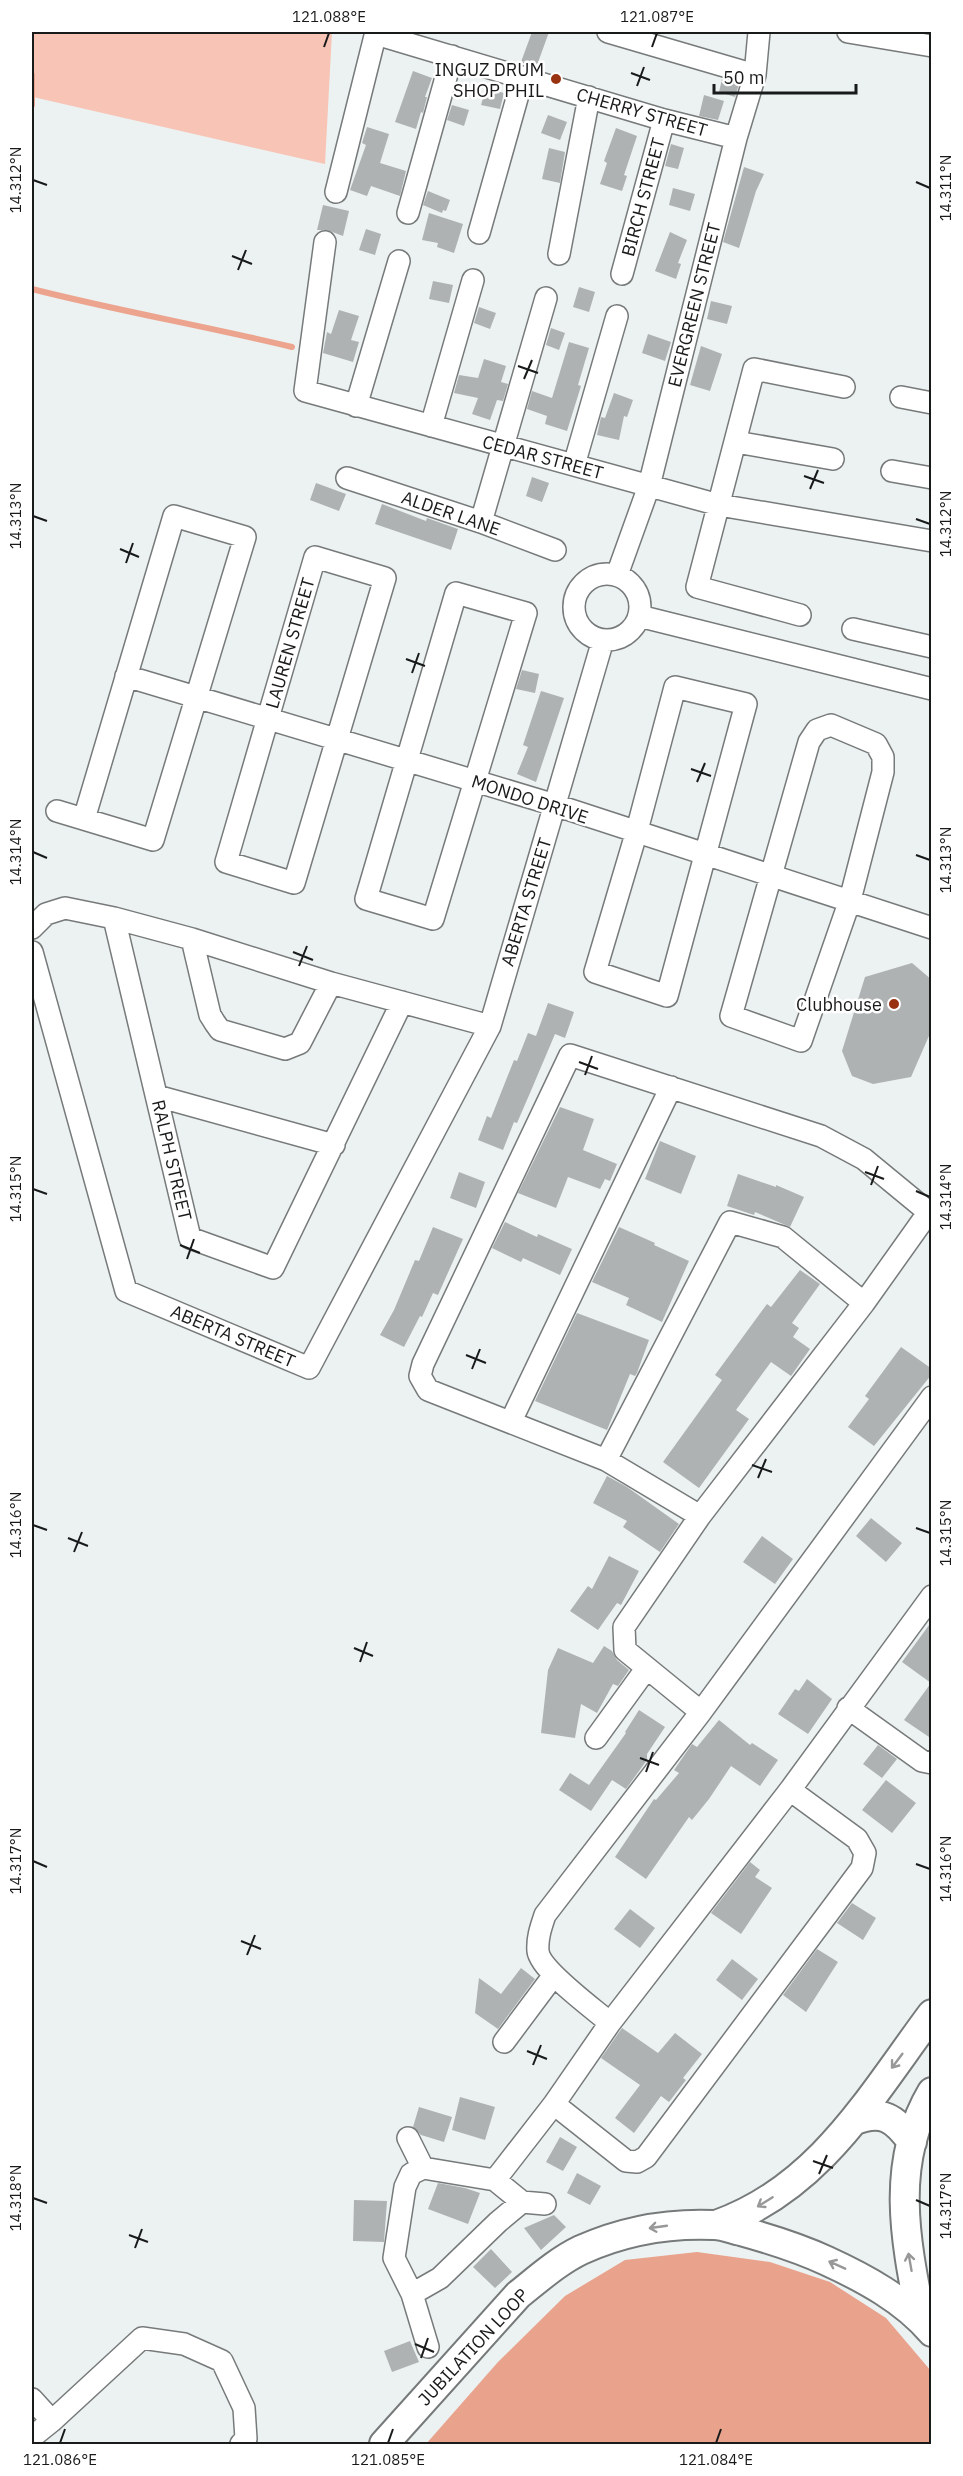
<svg xmlns="http://www.w3.org/2000/svg" width="963" height="2476" font-family="'IBM Plex Sans',sans-serif">
	<rect width="100%" height="100%" fill="#ecf1f1"/>
	<path fill="#f7c4b5" d="M32,32H332L325,164L33,97L32,105Z"/>
	<path fill="#e9a28c" d="M697,2252L770,2262L830,2282L886,2318L931,2371V2444H426L498,2362L565,2296L625,2260Z"/>
	<g fill="none" stroke-linecap="round" stroke-linejoin="round">
		<path stroke="#eca48e" stroke-width="6" d="M32,75V105
			M32,289C118,311 205,326 292,347"/>
	</g>
	<path fill="#afb2b2" d="M532,32H549L536,68L521,62Z
		M413,71L432,78L425,97H427L423,113L421,112L416,129L395,122Z
		M722,79L739,84L735,97L719,92Z
		M486,88L504,93L500,109L481,105Z
		M704,95L724,101L718,120L699,116Z
		M452,105L469,110L464,126L447,120Z
		M548,115L567,122L560,140L541,133Z
		M367,127L389,134L380,163L406,171L400,196L371,186L367,196L350,190L366,145L362,143Z
		M616,128L637,136L624,175L627,176L622,191L600,184L607,163L604,161Z
		M671,144L684,148L678,169L665,166Z
		M549,148L565,152L560,183L542,179Z
		M744,167L764,174L756,191L739,248L723,242Z
		M673,188L695,194L690,211L669,205Z
		M428,191L450,200L446,211L443,210L442,213L423,205Z
		M323,205L349,211L343,236L327,230H317Z
		M429,213L463,224L454,253L437,247L438,243L422,240Z
		M366,229L381,234L375,255L359,250Z
		M670,232L687,240L678,263L681,264L676,279L655,271Z
		M433,281L453,285L449,303L429,299Z
		M579,287L595,292L589,312L573,307Z
		M711,301L732,306L727,324L707,319Z
		M479,307L496,313L490,329L474,323Z
		M339,310L359,316L351,340L359,342L353,362L323,353L327,332L331,334Z
		M551,328L565,333L559,350L546,345Z
		M648,334L671,342L665,361L642,353Z
		M569,342L589,348L578,385L581,386L567,431L545,424L547,416L527,409L532,391L552,398Z
		M701,346L722,354L710,391L690,385Z
		M484,359L506,366L501,382L508,384L503,401L497,400L490,420L472,414L478,398L454,393L459,375L478,378Z
		M614,393L633,400L627,417L624,416L619,440L597,435L601,417L605,418Z
		M532,477L549,483L542,502L526,496Z
		M316,483L346,494L339,511L310,500Z
		M382,504L426,521L427,518L458,529L451,550L375,524Z
		M522,670L539,674L535,693L516,689Z
		M541,691L564,698L536,782L517,774L528,747L523,745Z
		M912,963L932,980V1029L911,1077L873,1084L852,1076L842,1051L865,977Z
		M548,1003L574,1012L565,1038L555,1034L530,1093L517,1123L514,1122L503,1150L478,1140L487,1116L491,1118L514,1060L517,1061L528,1033L536,1036Z
		M560,1107L594,1119L583,1150L617,1164L610,1181L605,1179L600,1189L568,1177L556,1208L518,1193Z
		M660,1141L696,1156L681,1194L645,1179Z
		M459,1172L485,1182L476,1208L450,1198Z
		M738,1174L776,1187V1185L804,1197L790,1227L755,1212L754,1215L727,1206Z
		M505,1222L537,1237L538,1234L572,1249L560,1275L523,1258L521,1262L492,1248Z
		M433,1227L463,1239L438,1295L433,1293L422,1317L420,1316L404,1347L380,1335L394,1310L415,1260L419,1261Z
		M619,1227L655,1243L654,1245L689,1261L662,1322L626,1305L629,1298L592,1282Z
		M800,1270L820,1284L792,1323L799,1328L793,1337L810,1349L791,1376L771,1362L736,1410L749,1419L699,1488L663,1462L722,1380L715,1375L767,1304L771,1307Z
		M577,1313L649,1340L637,1373L635,1376L630,1374L607,1430L535,1401Z
		M901,1347L932,1369V1374L874,1446L848,1427L869,1399L865,1396Z
		M607,1476L627,1487L679,1524L660,1552L623,1527L627,1521L593,1503Z
		M871,1518L902,1543L886,1562L856,1536Z
		M762,1536L793,1559L775,1584L743,1562Z
		M609,1556L639,1571L621,1605L617,1603L598,1630L570,1611L588,1586L592,1589Z
		M932,1621V1739L904,1720L931,1683L902,1662Z
		M604,1646L612,1651L617,1660L629,1670L618,1686L613,1684L597,1713L581,1704L575,1738L541,1733L548,1670L558,1648L593,1663Z
		M807,1679L832,1699L808,1734L778,1714L795,1689L799,1691Z
		M639,1710L665,1727L647,1754V1760L626,1789L612,1780L591,1811L559,1790L570,1773L589,1785L626,1733L625,1732Z
		M719,1720L750,1745L752,1743L778,1760L760,1786L731,1766L709,1799L692,1820L689,1817L646,1879L615,1857L654,1799L656,1800L679,1773L674,1770L692,1744L697,1747Z
		M878,1745L897,1759L882,1778L863,1764Z
		M886,1780L916,1803L892,1833L862,1810Z
		M750,1862L760,1870L755,1877L772,1888L741,1934L711,1913Z
		M852,1903L876,1918L863,1940L837,1923Z
		M630,1909L655,1928L640,1948L614,1929Z
		M817,1949L838,1962L806,2012L783,1995Z
		M732,1959L758,1979L742,2000L716,1980Z
		M521,1968L535,1979L498,2029L475,2013L479,1978L501,1994Z
		M622,2028L658,2053L675,2033L702,2054L683,2078L686,2080L669,2102L661,2096L634,2133L615,2118L640,2085L601,2058Z
		M460,2097L495,2107L485,2140L452,2130Z
		M419,2107L452,2117L444,2142L421,2135L413,2127Z
		M560,2137L577,2147L563,2171L546,2162Z
		M577,2173L601,2186L590,2205L567,2193Z
		M438,2183L465,2188L480,2193L468,2224L428,2209Z
		M354,2200L387,2201L384,2242L353,2241Z
		M554,2215L566,2227L541,2250L524,2228Z
		M491,2249L512,2272L495,2288L473,2267Z
		M410,2341L419,2362L392,2372L384,2351Z"/>
	<g fill="none" stroke-linecap="round" stroke-linejoin="round">
		<g stroke="#777a7a" stroke-width="24">
			<path id="minor" d="M608,32L755,75
				M848,32L932,46
				M376,34L664,120L736,138
				M336,192L376,32
				M408,213L452,56
				M479,233L523,77
				M325,242L305,391L719,505L932,541
				M559,254L589,97
				M622,274L664,120
				M901,397L932,403
				M356,406L399,261
				M431,426L473,280
				M736,442L833,459
				M574,465L617,316
				M892,471L932,478
				M347,478L481,522L555,550
				M481,522L546,298
				M315,557L385,578L294,883L226,862Z
				M574 607a33 33 0 1 1 66 0a33 33 0 1 1-66 0Z
				M617,575L649,486L736,138L755,75L759,32
				M456,593L526,613L433,919L366,899Z
				M800,615L697,587L754,369L844,387
				M639,616L932,689
				M853,629L932,647
				M126,676L555,805L932,928
				M675,687L746,704L667,996L595,972L636,834Z
				M831,725L876,744L883,757V772L850,900L801,1041L731,1016L809,742L817,730Z
				M57,811L153,840L245,537L174,516L84,819
				M114,918L190,1238L273,1268L402,1002
				M32,928L46,914L65,908L114,918L192,939L331,983L490,1026
				M192,939L210,1015L215,1023L220,1030L285,1049L300,1043L331,983
				M32,952L126,1291L309,1368L490,1026L603,640
				M157,1096L334,1145
				M511,1421L671,1087
				M606,1460L730,1222L783,1237L864,1303
				M700,1516L606,1460L428,1390L420,1376L423,1364L570,1055L821,1136L864,1159L932,1215
				M848,1708L922,1761L932,1763
				M701,1712L625,1650L624,1627L700,1516L864,1303L928,1213
				M596,1738L646,1669
				M610,2023C594,2009 540,1970 538,1951C537,1938 541,1927 545,1915L701,1712L932,1397
				M504,2042L554,1975
				M554,2104L626,2161L637,2162L646,2157L862,1868L865,1853L857,1839L790,1790
				M408,2138L423,2168
				M495,2180L554,2104L610,2023L790,1790L932,1596
				M412,2294L440,2278L498,2222L522,2202L545,2204
				M428,2347L412,2294L394,2258L405,2187L411,2174L423,2168L495,2180L522,2202
				M32,2399L52,2421
				M32,2437L52,2421L142,2338L184,2344L222,2361L244,2408L246,2439L241,2444"/>
		</g>
		<g stroke="#777a7a" stroke-width="32">
			<path id="secondary" d="M853,2121C882,2109 895,2118 912,2142
				M716,2225C819,2189 870,2097 932,2014
				M921,2319C906,2243 889,2164 932,2092
				M384,2444L518,2295C538,2279 558,2261 581,2250C623,2231 668,2223 714,2225C723,2225 732,2229 741,2231C770,2239 799,2248 827,2261C864,2278 905,2300 932,2332"/>
		</g>
		<use href="#minor" stroke="#fff" stroke-width="21"/>
		<use href="#secondary" stroke="#fff" stroke-width="28"/>
	</g>
	<defs><path id="oneway-shaft" d="M-6 0H5M1.5-3L5.5 0L1.5 3" fill="none" stroke-width="1.6" stroke-linecap="round" stroke-linejoin="round" transform="scale(1.5)"/></defs>
	<g stroke="#989898">
		<use href="#oneway-shaft" transform="translate(897 2061) rotate(127)"/>
		<use href="#oneway-shaft" transform="translate(765 2202) rotate(148)"/>
		<use href="#oneway-shaft" transform="translate(658 2227) rotate(172)"/>
		<use href="#oneway-shaft" transform="translate(910 2262) rotate(-100)"/>
		<use href="#oneway-shaft" transform="translate(837 2265) rotate(-156)"/>
	</g>
	<path fill="none" stroke="#191a1a" stroke-width="2" d="M324,47L329,33M652,47L657,33M631,73L650,80M637,86L644,67M33,180L47,185M916,182L930,188M232,256L252,264M238,270L246,250M518,366L538,373M524,379L532,360M804,476L824,483M810,489L818,470M33,516L47,521M916,519L930,524M120,549L139,557M126,563L133,543M406,659L425,666M412,673L419,653M691,769L711,776M697,782L705,763M33,852L47,858M916,855L930,860M293,952L313,960M299,966L307,946M579,1062L598,1069M585,1075L592,1056M865,1172L884,1179M871,1185L878,1166M33,1189L47,1194M916,1191L930,1197M180,1245L200,1253M187,1259L194,1239M466,1355L486,1363M472,1369L480,1349M752,1465L772,1472M758,1478L766,1459M33,1525L47,1530M916,1528L930,1533M68,1538L88,1546M74,1552L82,1532M354,1648L373,1656M360,1662L367,1642M640,1758L659,1765M646,1772L653,1752M33,1861L47,1867M916,1864L930,1869M241,1941L261,1949M247,1955L255,1935M527,2051L547,2059M533,2065L541,2045M813,2161L833,2168M819,2174L827,2155M33,2198L47,2203M916,2200L930,2206M129,2235L148,2242M135,2248L142,2229M415,2344L434,2352M421,2358L428,2338M60,2443L65,2429M388,2443L393,2429M716,2443L721,2429"/>
	<g fill="#993210" stroke="#fff" stroke-width="2">
		<circle cx="556" cy="79" r="6"/>
		<circle cx="894" cy="1004" r="6"/>
	</g>
	<g text-anchor="middle" dominant-baseline="central" stroke-width="5" stroke-linejoin="round" paint-order="stroke">
		<g font-size="18" fill="#191a1a" stroke="#fff" text-anchor="end">
			<text x="544" y="69">INGUZ DRUM<tspan x="544" dy="21">SHOP PHIL</tspan></text>
			<text x="882" y="1004">Clubhouse</text>
		</g>
		<g font-size="18" fill="#191a1a" stroke="#fff">
			<text transform="translate(642 112) rotate(16)">CHERRY STREET</text>
			<text transform="translate(643 197) rotate(-75)">BIRCH STREET</text>
			<text transform="translate(694 305) rotate(-76)">EVERGREEN STREET</text>
			<text transform="translate(543 457) rotate(15)">CEDAR STREET</text>
			<text transform="translate(451 513) rotate(19)">ALDER LANE</text>
			<text transform="translate(290 643) rotate(-74)">LAUREN STREET</text>
			<text transform="translate(530 799) rotate(18)">MONDO DRIVE</text>
			<text transform="translate(526 902) rotate(-73)">ABERTA STREET</text>
			<text transform="translate(172 1160) rotate(77)">RALPH STREET</text>
			<text transform="translate(233 1336) rotate(23)">ABERTA STREET</text>
			<text transform="translate(473 2347) rotate(-47)">JUBILATION LOOP</text>
		</g>
	</g>
	<rect width="963" height="2476" fill="none" stroke="#ffffff" stroke-width="66"/>
	<path d="M714 84v9h142v-9" fill="none" stroke="#191a1a" stroke-width="3"/>
	<text x="723" y="84" font-size="18" fill="#191a1a" stroke="#ffffff" stroke-width="4.5" paint-order="stroke">50 m</text>
	<rect x="33" y="33" width="897" height="2410" fill="none" stroke="#191a1a" stroke-width="2"/>
	<g font-size="15" text-anchor="middle" fill="#191a1a">
		<text x="329" y="22">121.088°E</text>
		<text x="657" y="22">121.087°E</text>
		<text transform="translate(16 180) rotate(-90)" y="5">14.312°N</text>
		<text transform="translate(946 188) rotate(-90)" y="5">14.311°N</text>
		<text transform="translate(16 516) rotate(-90)" y="5">14.313°N</text>
		<text transform="translate(946 524) rotate(-90)" y="5">14.312°N</text>
		<text transform="translate(16 852) rotate(-90)" y="5">14.314°N</text>
		<text transform="translate(946 860) rotate(-90)" y="5">14.313°N</text>
		<text transform="translate(16 1189) rotate(-90)" y="5">14.315°N</text>
		<text transform="translate(946 1197) rotate(-90)" y="5">14.314°N</text>
		<text transform="translate(16 1525) rotate(-90)" y="5">14.316°N</text>
		<text transform="translate(946 1533) rotate(-90)" y="5">14.315°N</text>
		<text transform="translate(16 1861) rotate(-90)" y="5">14.317°N</text>
		<text transform="translate(946 1869) rotate(-90)" y="5">14.316°N</text>
		<text transform="translate(16 2198) rotate(-90)" y="5">14.318°N</text>
		<text transform="translate(946 2206) rotate(-90)" y="5">14.317°N</text>
		<text x="60" y="2465">121.086°E</text>
		<text x="388" y="2465">121.085°E</text>
		<text x="716" y="2465">121.084°E</text>
	</g>
</svg>
